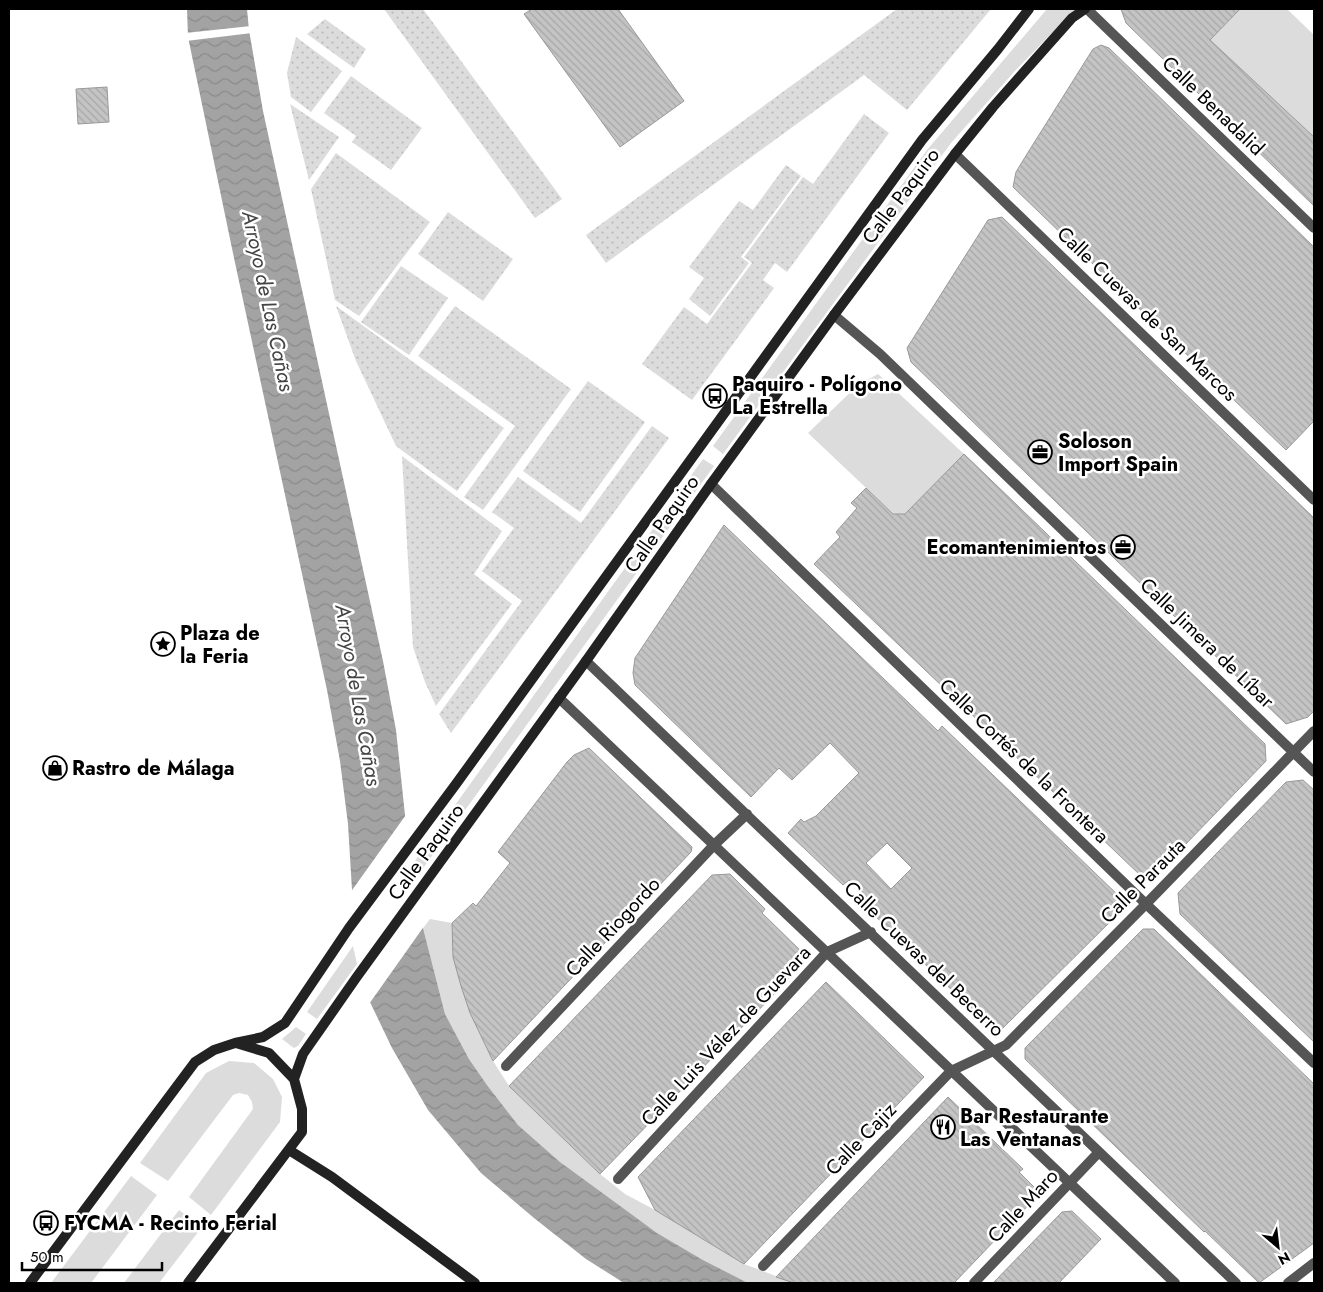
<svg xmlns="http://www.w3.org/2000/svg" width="1323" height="1292" font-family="Jost,sans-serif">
	<defs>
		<pattern id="garden-dots" width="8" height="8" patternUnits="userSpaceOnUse" patternTransform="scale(1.25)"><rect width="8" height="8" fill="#dcdcdc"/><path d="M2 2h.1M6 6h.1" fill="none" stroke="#bbb" stroke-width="1.8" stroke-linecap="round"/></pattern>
		<pattern id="water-waves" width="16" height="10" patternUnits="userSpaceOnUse" patternTransform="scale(1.25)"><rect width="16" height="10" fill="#a3a3a3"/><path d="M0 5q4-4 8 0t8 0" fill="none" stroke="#8b8b8b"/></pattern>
		<pattern id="building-back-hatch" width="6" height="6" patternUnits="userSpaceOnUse" patternTransform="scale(1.25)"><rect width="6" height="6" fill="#c4c4c4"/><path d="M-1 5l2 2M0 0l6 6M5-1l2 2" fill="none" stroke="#a7a7a7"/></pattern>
	</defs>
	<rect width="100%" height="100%" fill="#fff"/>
	<path fill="#dcdcdc" d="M1047,9H1075L1014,72L951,143L723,454L713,446L927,150Z
		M1240,9H1287L1314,35V137L1210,40Z
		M878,374L964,454L900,520L808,433L858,385Z
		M703,459L714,466L421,871L415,861Z
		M430,919L452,923L470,1013L493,1061L509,1086L600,1174L625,1194L655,1210L744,1264L794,1283H748L703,1260L657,1233L605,1196L560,1162L518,1125L487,1085L469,1059L445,1014L423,928Z
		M353,946L357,964L317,1019L307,1012Z
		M296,1027L306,1034L298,1046L294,1048L282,1039Z
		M229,1061L254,1063L273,1079L282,1097L280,1122L211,1215L189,1197L253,1109L252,1102L248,1095L239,1093L233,1095L168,1181L140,1163L206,1073Z
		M131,1176L157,1195L91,1283H51Z
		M179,1210L202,1227L159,1283H124Z"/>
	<path fill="url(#garden-dots)" d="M384,9H423L562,199L535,218Z
		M897,9H991L907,110L864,75L606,263L586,235Z
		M325,19L366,49L354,68L307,34Z
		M296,37L342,71L311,112L291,97L287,73Z
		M351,76L422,128L391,170L352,142L356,136L324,113Z
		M290,104L339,137L309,180Z
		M864,114L889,133L787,272L775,263L763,280L774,288L692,400L642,364L684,307L707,324L752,263L744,257L803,177L813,184Z
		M336,153L430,222L359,316L335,300L311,189Z
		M786,165L801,176L741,257L749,263L710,316L689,299L704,278L689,267L739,201L753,210Z
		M448,212L513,259L483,301L418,254Z
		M401,266L448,298L409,355L361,322Z
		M336,306L504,428L457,491L396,446L356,361Z
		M455,306L571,389L483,510L464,497L515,426L418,356Z
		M588,381L645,422L580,512L523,471Z
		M652,426L669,438L451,733L439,714L522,601L482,571L514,528L492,512L518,477L581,523Z
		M402,456L502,531L474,574L512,604L436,706L425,682L413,647Z"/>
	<path fill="url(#water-waves)" d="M187,9H247L249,30L263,111L383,661L396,730L405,815L423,928L445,1014L469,1059L487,1085L518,1125L560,1162L657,1233L703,1260L748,1283H624L586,1259L534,1218L481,1173L428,1110L392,1048L370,1002L352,890L348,824L340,761L327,690L234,258L188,37Z"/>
	<path fill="#fff" d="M251,26L252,33L186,41L185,38V33Z
		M408,812L425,925L369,1004L350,893Z"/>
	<path fill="url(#building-back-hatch)" stroke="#999" fill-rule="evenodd" d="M532,9H618L684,101L620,147L524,14Z
		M1121,9H1240L1210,40L1314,137V206L1126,23Z
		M1101,45L1109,48L1314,247V421L1286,450L1013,187L1016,172L1027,154L1093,49Z
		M107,87L109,122L78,124L76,89Z
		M1002,217L1314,518V711L1308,717L1286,724L911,362L907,348L988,220Z
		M964,454L1265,744L1266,761L1156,875H1140L814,564L840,537L836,532L857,508L851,503L866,488L893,514H905Z
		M724,525L938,731L942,726L1120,897L1121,911L1002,1029L996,1030L991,1028L870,911L875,906L849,880L843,885L788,833L801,819L804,822L816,816L859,773L830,743L792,780L779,768L751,797L635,685L633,673L635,658ZM887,843L912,868L891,889L866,863Z
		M589,748L692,847L691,852L493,1061L470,1013L461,986L453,957L452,923L473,903L476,906L510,863L498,852L567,762L574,755Z
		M1303,780L1314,790V1042L1180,914L1178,893L1286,782Z
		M730,874L765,909L762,913L807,957L778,990L600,1174L509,1086L712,875Z
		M1143,929H1154L1314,1084V1243L1259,1283L1205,1231L1204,1232L1025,1059V1048Z
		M826,982L924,1077L744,1264L655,1210L638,1177Z
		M948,1097L1023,1169L1019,1172L1040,1193L977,1259L954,1283H794L776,1277Z
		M1072,1211L1101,1239L1059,1283H993L1062,1212Z"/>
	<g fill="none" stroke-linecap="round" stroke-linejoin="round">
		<path stroke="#555" stroke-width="10" d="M1087,9L1314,228
			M955,154L1314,500
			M834,315L880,354L1314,772
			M711,484L1146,904L1314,1063
			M586,661L1236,1283
			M559,698L1175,1283
			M506,1066L714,845L747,814
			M618,1179L827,952L871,932
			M763,1266L951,1071L1006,1045L1146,904L1314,731
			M974,1283L1099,1152
			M1288,1283L1314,1263"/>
		<path stroke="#222" stroke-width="10" d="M294,1079L303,1054L356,978L586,661L711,484L834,315L955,154L993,107L1072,18L1085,9
			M289,1150L332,1177L475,1283
			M30,1283L195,1062L214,1050L235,1043L263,1037L285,1023L349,928L456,784L922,140L998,49L1029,9
			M188,1283L302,1132V1109L294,1079L269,1053L236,1043"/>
	</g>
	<defs>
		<g id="bus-ring" transform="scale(1.25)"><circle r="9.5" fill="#fff" stroke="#000" stroke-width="1.5"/><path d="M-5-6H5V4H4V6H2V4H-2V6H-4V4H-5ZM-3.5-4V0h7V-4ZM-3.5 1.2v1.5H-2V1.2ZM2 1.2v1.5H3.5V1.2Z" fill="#000"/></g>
		<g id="office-ring" transform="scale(1.25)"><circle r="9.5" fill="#fff" stroke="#000" stroke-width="1.5"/><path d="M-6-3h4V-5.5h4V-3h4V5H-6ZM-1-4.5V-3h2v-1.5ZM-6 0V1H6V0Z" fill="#000"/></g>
		<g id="sight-ring" transform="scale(1.25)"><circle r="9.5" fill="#fff" stroke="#000" stroke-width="1.5"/><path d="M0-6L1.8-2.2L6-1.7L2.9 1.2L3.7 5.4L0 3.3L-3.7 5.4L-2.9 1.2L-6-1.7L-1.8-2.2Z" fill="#000"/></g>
		<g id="shop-ring" transform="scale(1.25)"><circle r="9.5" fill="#fff" stroke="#000" stroke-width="1.5"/><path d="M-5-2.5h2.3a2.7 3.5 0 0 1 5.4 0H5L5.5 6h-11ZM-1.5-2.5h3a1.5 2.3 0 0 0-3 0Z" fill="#000"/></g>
		<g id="restaurant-ring" transform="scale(1.25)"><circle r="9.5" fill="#fff" stroke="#000" stroke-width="1.5"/><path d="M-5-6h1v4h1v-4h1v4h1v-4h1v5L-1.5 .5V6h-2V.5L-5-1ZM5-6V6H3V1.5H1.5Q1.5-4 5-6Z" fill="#000"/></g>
	</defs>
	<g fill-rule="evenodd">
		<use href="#bus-ring" x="715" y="396"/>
		<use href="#office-ring" x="1040" y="452"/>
		<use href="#office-ring" x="1123" y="547"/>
		<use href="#sight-ring" x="163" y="644"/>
		<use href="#shop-ring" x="55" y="768"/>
		<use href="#restaurant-ring" x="943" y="1127"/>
		<use href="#bus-ring" x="46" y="1223"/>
	</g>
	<g text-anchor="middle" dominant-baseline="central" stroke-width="5" stroke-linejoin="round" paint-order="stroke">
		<g font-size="20" fill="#000" stroke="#fff">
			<text transform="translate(1213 106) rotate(44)">Calle Benadalid</text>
			<text transform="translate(901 196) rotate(-53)">Calle Paquiro</text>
			<text transform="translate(1147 314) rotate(44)">Calle Cuevas de San Marcos</text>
			<text transform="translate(662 524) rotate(-55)">Calle Paquiro</text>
			<text transform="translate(1207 643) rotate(44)">Calle Jimera de Líbar</text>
			<text transform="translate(1024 761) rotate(44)">Calle Cortés de la Frontera</text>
			<text transform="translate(426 852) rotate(-54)">Calle Paquiro</text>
			<text transform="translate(1143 881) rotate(-45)">Calle Parauta</text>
			<text transform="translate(613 927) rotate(-47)">Calle Riogordo</text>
			<text transform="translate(924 959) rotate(44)">Calle Cuevas del Becerro</text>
			<text transform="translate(726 1036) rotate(-47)">Calle Luis Vélez de Guevara</text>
			<text transform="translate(861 1139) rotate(-46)">Calle Cajiz</text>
			<text transform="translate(1023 1206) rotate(-47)">Calle Maro</text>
		</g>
		<g font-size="20" font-weight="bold" fill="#000" stroke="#fff" text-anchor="start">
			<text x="732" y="384">Paquiro - Polígono<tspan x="732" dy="23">La Estrella</tspan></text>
			<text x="1058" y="441">Soloson<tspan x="1058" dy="23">Import Spain</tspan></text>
			<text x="1106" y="547" text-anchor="end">Ecomantenimientos</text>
			<text x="180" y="633">Plaza de<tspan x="180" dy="23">la Feria</tspan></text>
			<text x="72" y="768">Rastro de Málaga</text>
			<text x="960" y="1116">Bar Restaurante<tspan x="960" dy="23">Las Ventanas</tspan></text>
			<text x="64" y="1223">FYCMA - Recinto Ferial</text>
		</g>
		<g font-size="21" font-style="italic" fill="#444" stroke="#fff">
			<text transform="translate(268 301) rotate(78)">Arroyo de Las Cañas</text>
			<text transform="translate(358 695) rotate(80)">Arroyo de Las Cañas</text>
		</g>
	</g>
	<rect width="1323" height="1292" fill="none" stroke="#000000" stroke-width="20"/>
	<g transform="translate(1278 1247) rotate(152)" stroke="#ffffff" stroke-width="4" paint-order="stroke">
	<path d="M0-4L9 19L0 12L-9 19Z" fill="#000000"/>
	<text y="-8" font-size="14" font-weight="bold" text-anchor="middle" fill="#000000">N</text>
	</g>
	<path d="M22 1262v8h140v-8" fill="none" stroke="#000000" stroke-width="2.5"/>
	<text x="30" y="1262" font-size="15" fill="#000000" stroke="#ffffff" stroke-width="4" paint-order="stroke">50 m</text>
</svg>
